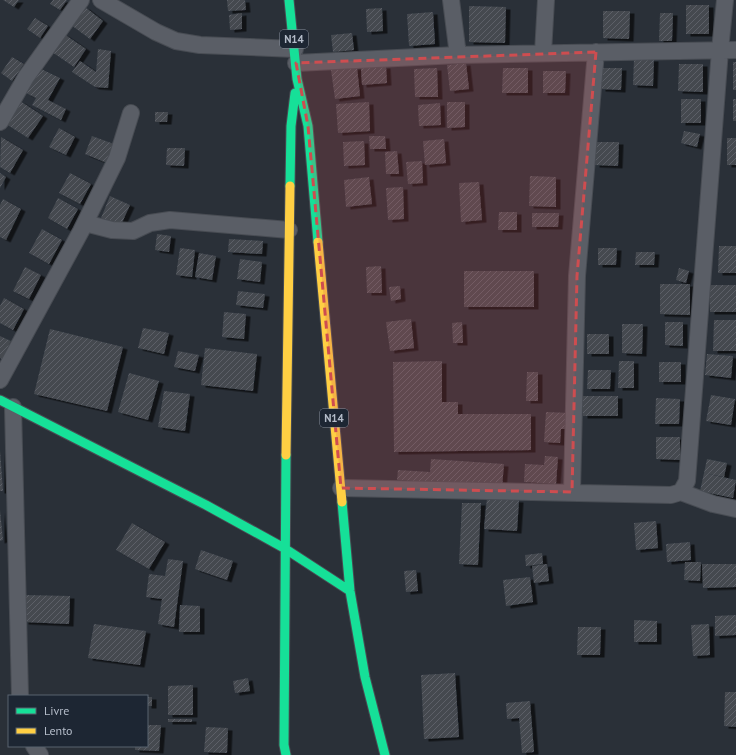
<svg xmlns="http://www.w3.org/2000/svg" width="736" height="755" font-family="'PT Sans',sans-serif">
	<defs>
		<pattern id="building-hatch" width="6" height="6" patternUnits="userSpaceOnUse"><rect width="6" height="6" fill="#444950"/><path d="M-1 1l2-2M0 6l6-6M5 7l2-2" fill="none" stroke="#5d6168"/></pattern>
		<filter id="shadow"><feDropShadow dx="4.5" dy="2.5" stdDeviation="0" flood-color="#0009"/></filter>
	</defs>
	<rect width="100%" height="100%" fill="#2a3038"/>
	<path fill="url(#building-hatch)" filter="url(#shadow)" d="M3,0H19L14,7Z
		M53,0H67L60,10L50,4Z
		M227,0H245L246,10L228,11Z
		M686,5H709V34H686Z
		M469,6L506,7L505,43L469,42Z
		M85,7L103,21L90,39L71,25Z
		M382,8L383,31L367,32L366,9Z
		M603,11H630L629,39L603,38Z
		M433,12L435,44L409,46L407,14Z
		M242,13V29L230,30L229,15Z
		M660,13H673L672,41H659Z
		M35,18L48,26L40,38L27,29Z
		M352,33L354,50L333,52L331,35Z
		M64,34L86,49L74,67L52,52Z
		M98,49L111,51L108,88L95,87L72,72L80,61L96,72Z
		M12,57L24,64L12,81L1,73Z
		M634,59H654L653,86L633,85Z
		M733,62H736V90H733Z
		M466,63L469,89L450,91L447,65Z
		M679,64H703V92L678,91Z
		M386,66L387,83L362,85L361,68Z
		M357,67L360,96L335,99L331,70Z
		M39,68L60,78L48,100L66,109L61,120L32,105L36,98L26,93Z
		M437,68L438,97H415L414,69Z
		M503,68H528V93H502Z
		M601,68H622L621,90L601,89Z
		M543,71H566L565,93H543Z
		M681,99H701V123H681Z
		M733,99H736V121H733Z
		M20,101L43,116L28,138L6,124Z
		M369,102L370,131L338,133L336,104Z
		M447,102H465V127L447,128Z
		M440,103L441,125L419,126L418,105Z
		M155,112H168L167,122H155Z
		M59,128L75,137L66,155L49,147Z
		M684,131L700,134L697,147L681,143Z
		M92,136L114,144L107,163L85,154Z
		M369,136H385L386,149H370Z
		M1,137L23,150L10,173L0,167Z
		M727,138H736V165H727Z
		M444,139L446,163L425,165L423,141Z
		M364,141L365,165L344,166L343,142Z
		M596,142H619L618,166L595,165Z
		M167,148H185L184,166L166,165Z
		M397,151L399,174H386L385,152Z
		M422,161L423,183L408,184L406,162Z
		M0,173L6,177L0,188Z
		M70,173L91,184L80,204L59,193Z
		M530,176L556,177V207L529,206Z
		M369,177L372,204L346,207L344,180Z
		M479,182L482,220L461,222L459,183Z
		M403,187L404,219L388,220L386,188Z
		M110,196L130,205L120,227L101,218Z
		M58,198L78,209L67,229L48,218Z
		M3,199L21,209L6,240L0,237V205Z
		M499,212H517V230H498Z
		M532,213H559L558,227H532Z
		M42,229L62,240L49,264L29,253Z
		M157,234L171,236L169,252L155,250Z
		M229,239L263,241L262,254L228,252Z
		M719,246H736V273H718Z
		M180,248L195,250L192,277L176,275Z
		M598,248H617L616,265H598Z
		M636,252H655L654,265H635Z
		M199,253L216,256L212,280L195,277Z
		M240,259L262,262L260,282L237,279Z
		M381,266L382,293H367L366,267Z
		M25,267L41,275L29,299L13,291Z
		M679,268L689,271L686,283L676,280Z
		M464,271H534V307H464Z
		M660,284H690V315L660,314Z
		M710,285H736V312H710Z
		M400,286L401,299L391,301L389,287Z
		M238,291L265,294L263,308L236,305Z
		M4,298L24,309L13,330L0,323V306Z
		M224,312L246,314L244,339L222,337Z
		M411,319L414,348L390,351L386,322Z
		M714,320H736V351H713Z
		M462,322L463,343H453L452,323Z
		M665,322H683V346L665,345Z
		M622,324H643L642,354L622,353Z
		M143,328L169,333L164,354L138,348Z
		M50,329L123,347L107,411L34,394Z
		M587,334H609V354H587Z
		M0,336L11,341L2,359L0,358Z
		M205,348L257,354L253,391L201,385Z
		M178,351L199,355L195,371L174,367Z
		M707,354L733,356L731,378L705,375Z
		M442,361V402H458V414H531V450L394,452L393,362Z
		M619,361H634V388H618Z
		M659,362H681V382H659Z
		M588,370H611L610,389H587Z
		M527,372H538V401H526Z
		M129,373L159,381L148,420L118,412Z
		M164,391L190,394L185,431L158,427Z
		M711,395L735,399L731,425L706,421Z
		M583,396H618V416H583Z
		M656,398L680,399L679,424H655Z
		M546,412L571,413L570,429H561L560,443L544,442Z
		M656,437H680V460L656,459Z
		M0,450L3,491H0Z
		M545,456L558,457L556,484L524,482L525,464L544,465Z
		M431,459L504,464L502,487L397,480L398,470L430,472Z
		M707,459L727,463L724,477L704,473Z
		M704,473L736,480L733,498L700,491Z
		M487,498L519,500L517,531L484,529Z
		M462,503H481L478,565L459,564Z
		M0,510L3,540L0,541Z
		M656,521L658,548L636,550L634,523Z
		M132,523L165,542L149,569L116,550Z
		M690,542L691,560L667,562L666,544Z
		M201,550L233,561L227,580L195,569Z
		M542,553L543,564L526,566L525,555Z
		M168,559L183,561L174,627L158,624L162,599L146,597L149,574L165,576Z
		M685,562H701L700,581L684,580Z
		M547,564L549,581L534,583L532,566Z
		M702,564H736V587L703,588Z
		M416,570L418,591L406,592L404,571Z
		M530,577L533,602L506,606L503,580Z
		M25,595L70,596L69,624L24,622Z
		M180,605L200,606V632H179Z
		M736,615V635L715,636V616Z
		M634,620L657,621V642H634Z
		M94,624L146,631L140,665L88,658Z
		M709,624L710,655L693,656L691,625Z
		M578,627H601L600,655H577Z
		M455,673L459,737L424,739L421,675Z
		M248,678L250,691L235,693L233,681Z
		M193,685V715H168V686Z
		M725,692H736V727L724,726Z
		M147,697H152V706H147Z
		M530,701L534,752L522,753L519,718L507,719L506,703Z
		M168,719H192V722H168Z
		M147,725H161L159,751L135,750V746H147Z
		M206,727L228,728L227,753L204,752Z"/>
	<g fill="none" stroke-linecap="round" stroke-linejoin="round">
		<g stroke="#484c53" stroke-width="18">
			<path id="street" d="M101,0L156,32L176,41L200,45L295,49
				M451,0L458,55
				M543,53L546,0
				M296,63L458,55L736,50
				M0,122L26,77L81,0
				M85,223L112,230L133,231L150,223L170,220L289,230
				M0,380L81,231L117,158L131,113
				M13,407L20,696
				M341,488L671,495L681,492L687,481L720,50L725,0
				M572,492L577,276L596,52
				M681,492L713,504L736,509
				M34,746L40,755"/>
		</g>
		<g stroke="#484c53" stroke-width="11">
			<path id="fast" d="M289,0L297,79L308,126L318,242
				M290,186L291,126L295,93
				M0,400L206,505L284,548L350,591
				M286,455L284,745L286,755
				M342,502L350,591L365,677L385,755"/>
		</g>
		<g stroke="#484c53" stroke-width="11">
			<path id="slow" d="M318,242L342,502
				M286,455L290,186"/>
		</g>
		<use href="#street" stroke="#5a5e66" stroke-width="16"/>
		<use href="#fast" stroke="#16e098" stroke-width="9"/>
		<use href="#slow" stroke="#ffcf43" stroke-width="9"/>
	</g>
	<path fill="#ce4d50" fill-opacity="0.2" stroke="#ce4d50" stroke-width="3" stroke-dasharray="8 5" stroke-linejoin="round" d="M596,52L577,276L572,492L341,488L308,126L296,63Z"/>
	<g text-anchor="middle" dominant-baseline="central" stroke-width="3.5" stroke-linejoin="round" paint-order="stroke">
		<g fill="#1d2633" stroke="#878f9c" stroke-width="1">
			<rect x="280" y="30" width="28" height="18" rx="3"/>
			<rect x="320" y="409" width="28" height="18" rx="3"/>
		</g>
		<g font-size="11" font-weight="bold" fill="#b4bcc9">
			<text x="294" y="39">N14</text>
			<text x="334" y="418">N14</text>
		</g>
	</g>
	<rect x="8" y="695" width="140" height="52" fill="#1d2633" stroke="#59626f"/>
	<rect x="16" y="708" width="20" height="6" fill="#16e098" stroke="#59626f"/>
	<text x="44" y="715" font-size="12" fill="#b4bcc9">Livre</text>
	<rect x="16" y="728" width="20" height="6" fill="#ffcf43" stroke="#59626f"/>
	<text x="44" y="735" font-size="12" fill="#b4bcc9">Lento</text>
</svg>
